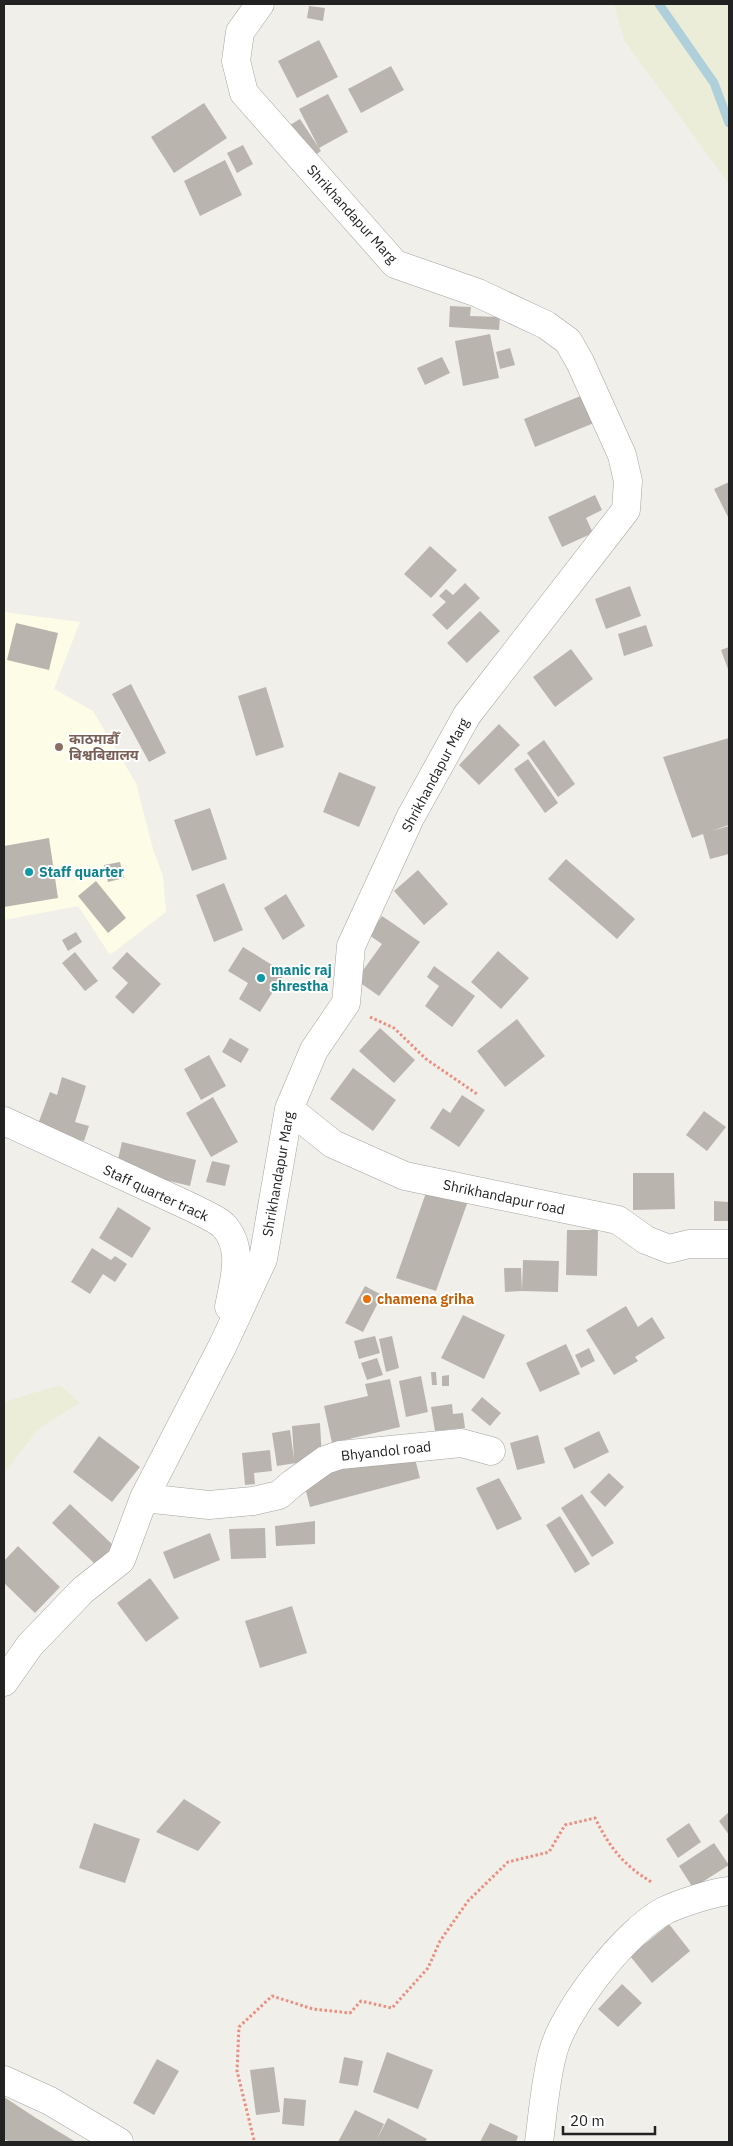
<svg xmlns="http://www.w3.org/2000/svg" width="733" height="2146" font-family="'IBM Plex Sans','Noto Sans Devanagari',sans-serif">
	<rect width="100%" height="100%" fill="#f1efea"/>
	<path fill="#fcfce7" d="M4,612L80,622L54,689L93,711L136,783L153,849L163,876L166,912L110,955L78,906L4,920Z"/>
	<path fill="#ebedd8" d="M614,4H729V184L624,40Z
		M60,1385L80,1403L38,1429L4,1474V1402Z"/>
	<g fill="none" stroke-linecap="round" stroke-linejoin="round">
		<path stroke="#afcfda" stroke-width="9" d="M659,4L714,83L729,123"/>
	</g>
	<path fill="#bab4af" d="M309,6L325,8L323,21L307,18Z
		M319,40L338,77L297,98L278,61Z
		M391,66L404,90L361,113L348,89Z
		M328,94L348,132L319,148L299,109Z
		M204,103L227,138L174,173L151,137Z
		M300,119L321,151L311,158L290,125Z
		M243,145L253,164L237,173L227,153Z
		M225,160L242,195L200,216L184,181Z
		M450,306L471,307L470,316L500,317L499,330L449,327Z
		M490,334L499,378L463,386L455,341Z
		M510,348L515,365L500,369L496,352Z
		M442,357L450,373L425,385L417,368Z
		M583,395L594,423L535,447L524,419Z
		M729,482V519L714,489Z
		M595,495L602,510L586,518L593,533L562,547L548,517Z
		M430,546L457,570L431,598L404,574Z
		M465,583L480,598L447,630L432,615L446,602L439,596L446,589L453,595Z
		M630,586L641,616L606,629L595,599Z
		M480,611L500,631L467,663L447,643Z
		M16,623L58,633L49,670L7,660Z
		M646,625L653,646L624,656L618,634Z
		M729,647V672L721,650Z
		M571,649L593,679L555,707L533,677Z
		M131,684L166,753L149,762L112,694Z
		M266,687L284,747L256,756L238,696Z
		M499,724L520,745L479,785L459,765Z
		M729,738V825L711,831L729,826V854L710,859L703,834L692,838L663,757Z
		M544,740L575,784L558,797L527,753Z
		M528,759L558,803L545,813L514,769Z
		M339,772L376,787L359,827L323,812Z
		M210,808L227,859L192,871L174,820Z
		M49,838L58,898L4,907V846Z
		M566,859L635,919L617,939L548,879Z
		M120,862L124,878L108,882L104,865Z
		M418,870L448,904L424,925L394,891Z
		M96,881L126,918L108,933L78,896Z
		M224,883L243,930L214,942L196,895Z
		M286,894L305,926L283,940L264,908Z
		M382,916L420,942L379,996L356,980L382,944L369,935Z
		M76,932L82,942L68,951L62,940Z
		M243,947L285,973L260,1012L239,999L248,983L228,971Z
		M498,951L529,978L501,1009L471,982Z
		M75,952L98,981L85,991L62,963Z
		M127,952L161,984L133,1014L115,997L128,983L112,968Z
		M434,966L475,996L452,1027L425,1006L439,986L427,977Z
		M517,1019L545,1056L505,1087L477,1051Z
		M380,1028L415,1060L394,1083L359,1051Z
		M230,1038L249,1049L241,1063L222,1052Z
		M209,1055L226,1086L201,1100L184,1069Z
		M353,1068L396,1100L373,1131L330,1099Z
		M62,1077L86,1086L75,1122L89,1126L84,1141L35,1132L50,1092L57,1095Z
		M462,1095L485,1110L459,1147L430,1128L443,1108L450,1113Z
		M213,1097L238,1142L211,1157L186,1113Z
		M704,1111L726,1127L707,1151L686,1135Z
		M122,1142L196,1160L190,1186L116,1168Z
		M212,1161L230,1165L225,1186L206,1182Z
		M633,1173H674L675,1209L633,1210Z
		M428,1187L468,1201L436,1291L396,1278Z
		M714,1201L729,1202V1221H714Z
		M118,1207L151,1228L132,1258L99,1238Z
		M567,1230H598L597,1276L566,1275Z
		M92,1248L111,1260L115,1256L127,1264L115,1282L103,1274L90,1294L71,1282Z
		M523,1260L559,1261L558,1292L522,1291Z
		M504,1268H521L522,1291L505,1292Z
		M365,1286L382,1295L363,1332L345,1323Z
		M626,1306L638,1327L652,1317L665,1338L635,1357L638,1361L614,1375L586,1330Z
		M463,1315L505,1335L484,1379L441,1358Z
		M375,1336L380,1353L359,1359L354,1341Z
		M392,1336L399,1368L386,1372L379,1339Z
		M566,1344L580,1374L540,1392L526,1363Z
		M589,1348L595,1361L581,1368L575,1355Z
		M377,1358L383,1375L367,1380L361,1363Z
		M431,1372H436L437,1385H432Z
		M449,1375V1386H442V1376Z
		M421,1376L428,1412L406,1417L399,1381Z
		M390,1379L400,1427L332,1443L324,1406L368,1396L365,1384Z
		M482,1397L501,1413L490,1426L471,1410Z
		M452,1404L453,1414L463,1413L465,1428L435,1431L431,1407Z
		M320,1423L322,1459L277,1466L272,1433L290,1430L294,1459L292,1426Z
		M599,1431L609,1452L574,1469L564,1448Z
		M538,1435L545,1463L517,1470L510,1443Z
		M99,1436L140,1467L112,1502L73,1472Z
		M270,1450L272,1471L254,1473L255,1484L245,1485L242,1453Z
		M413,1451L420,1478L310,1507L303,1479Z
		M609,1473L624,1487L605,1507L590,1492Z
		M499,1478L522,1519L497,1530L476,1488Z
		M582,1494L614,1543L592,1557L561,1508Z
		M70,1504L114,1546L96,1565L52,1523Z
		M560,1516L590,1564L575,1573L546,1525Z
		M315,1521V1544L276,1546L275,1526Z
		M265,1528L266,1558L231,1559L229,1529Z
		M210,1533L220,1560L174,1579L163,1552Z
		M18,1546L60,1587L35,1613L4,1583V1561Z
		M150,1578L179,1618L146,1642L117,1603Z
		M292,1606L307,1653L260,1668L245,1621Z
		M184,1799L221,1822L198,1851L156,1832Z
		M729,1812V1835L719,1821Z
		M94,1823L140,1839L125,1883L79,1868Z
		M689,1823L701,1842L678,1858L666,1839Z
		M714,1843L729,1865L693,1888L679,1866Z
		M669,1924L690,1951L652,1983L630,1956Z
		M622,1984L642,2003L618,2027L598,2009Z
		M387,2052L433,2070L418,2109L373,2092Z
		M344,2057L363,2061L358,2086L339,2083Z
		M157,2059L179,2071L154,2115L133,2103Z
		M274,2067L280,2112L256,2115L250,2070Z
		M4,2097L36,2118L76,2142H10L4,2139Z
		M284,2098L306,2100L304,2126L282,2124Z
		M355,2110L384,2124L376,2141L388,2118L427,2139L425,2142H338Z
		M490,2123L518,2136L516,2142H480Z"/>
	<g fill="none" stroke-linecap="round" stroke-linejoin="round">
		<g stroke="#a3a3a3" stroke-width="29">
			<path id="street" d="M289,1109L333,1144L405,1176L618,1220L646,1240L669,1249L689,1244H729
				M4,1121L193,1208C202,1213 215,1218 223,1225C245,1248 234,1280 229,1307
				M144,1498L209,1505L253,1501L279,1495L293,1483L325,1460L340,1455L461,1443L491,1451
				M4,1682L30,1645L83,1590L121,1560L144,1498L223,1345L263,1259L289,1109L314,1050L346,1003L351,946L410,818L467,715L626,510L628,481L622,455L580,362L568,341L546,325L478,293L395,264L244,93L236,61L240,32L260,4
				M4,2080L50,2101L119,2142
				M539,2142C543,2113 545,2081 553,2052C564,2010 626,1931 664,1911C678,1904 714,1892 729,1891"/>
		</g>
		<path stroke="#ec8d7f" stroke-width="3" stroke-dasharray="2.5 2.5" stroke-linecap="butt" d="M370,1017L394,1028L426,1059L477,1094
			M254,2140L237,2071L239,2027L272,1996L313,2009L350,2013L361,2001L392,2008L428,1968L440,1941L468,1901L508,1862L549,1852L565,1825L595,1818C610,1848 623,1865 653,1883"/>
		<use href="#street" stroke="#fff" stroke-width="28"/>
	</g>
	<circle fill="#8d6e63" stroke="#fff" stroke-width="2" cx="59" cy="747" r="5"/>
	<g fill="#0f9aa8" stroke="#fff" stroke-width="2">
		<circle cx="29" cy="872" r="5"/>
		<circle cx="261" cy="978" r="5"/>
	</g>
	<circle fill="#e8710a" stroke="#fff" stroke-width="2" cx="367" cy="1299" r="5"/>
	<g text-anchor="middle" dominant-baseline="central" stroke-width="4" stroke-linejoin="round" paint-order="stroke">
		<g font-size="14" fill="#222" stroke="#fff">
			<text transform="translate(352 214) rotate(48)">Shrikhandapur Marg</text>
			<text transform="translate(435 775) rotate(-62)">Shrikhandapur Marg</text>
			<text transform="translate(278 1174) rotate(-80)">Shrikhandapur Marg</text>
			<text transform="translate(156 1193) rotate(25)">Staff quarter track</text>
			<text transform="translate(504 1197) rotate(12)">Shrikhandapur road</text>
			<text transform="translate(386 1451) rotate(-6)">Bhyandol road</text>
		</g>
		<g font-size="14" font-weight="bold" fill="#785e54" stroke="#fff" text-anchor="start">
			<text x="69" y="739">काठमाडौँ<tspan x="69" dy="16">बिश्वबिद्यालय</tspan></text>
		</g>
		<g font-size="14" font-weight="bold" fill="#0d838f" stroke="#fff" text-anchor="start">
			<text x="39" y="872">Staff quarter</text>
			<text x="271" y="970">manic raj<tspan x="271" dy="16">shrestha</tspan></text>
		</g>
		<g font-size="14" font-weight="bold" fill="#c56008" stroke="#fff" text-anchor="start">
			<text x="377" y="1299">chamena griha</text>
		</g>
	</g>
	<rect width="733" height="2146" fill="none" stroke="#222222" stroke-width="10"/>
	<path d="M563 2126v8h92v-8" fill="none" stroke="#222222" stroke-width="2.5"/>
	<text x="570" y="2126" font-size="15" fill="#222222" stroke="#ffffff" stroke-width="4" paint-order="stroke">20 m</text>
</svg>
